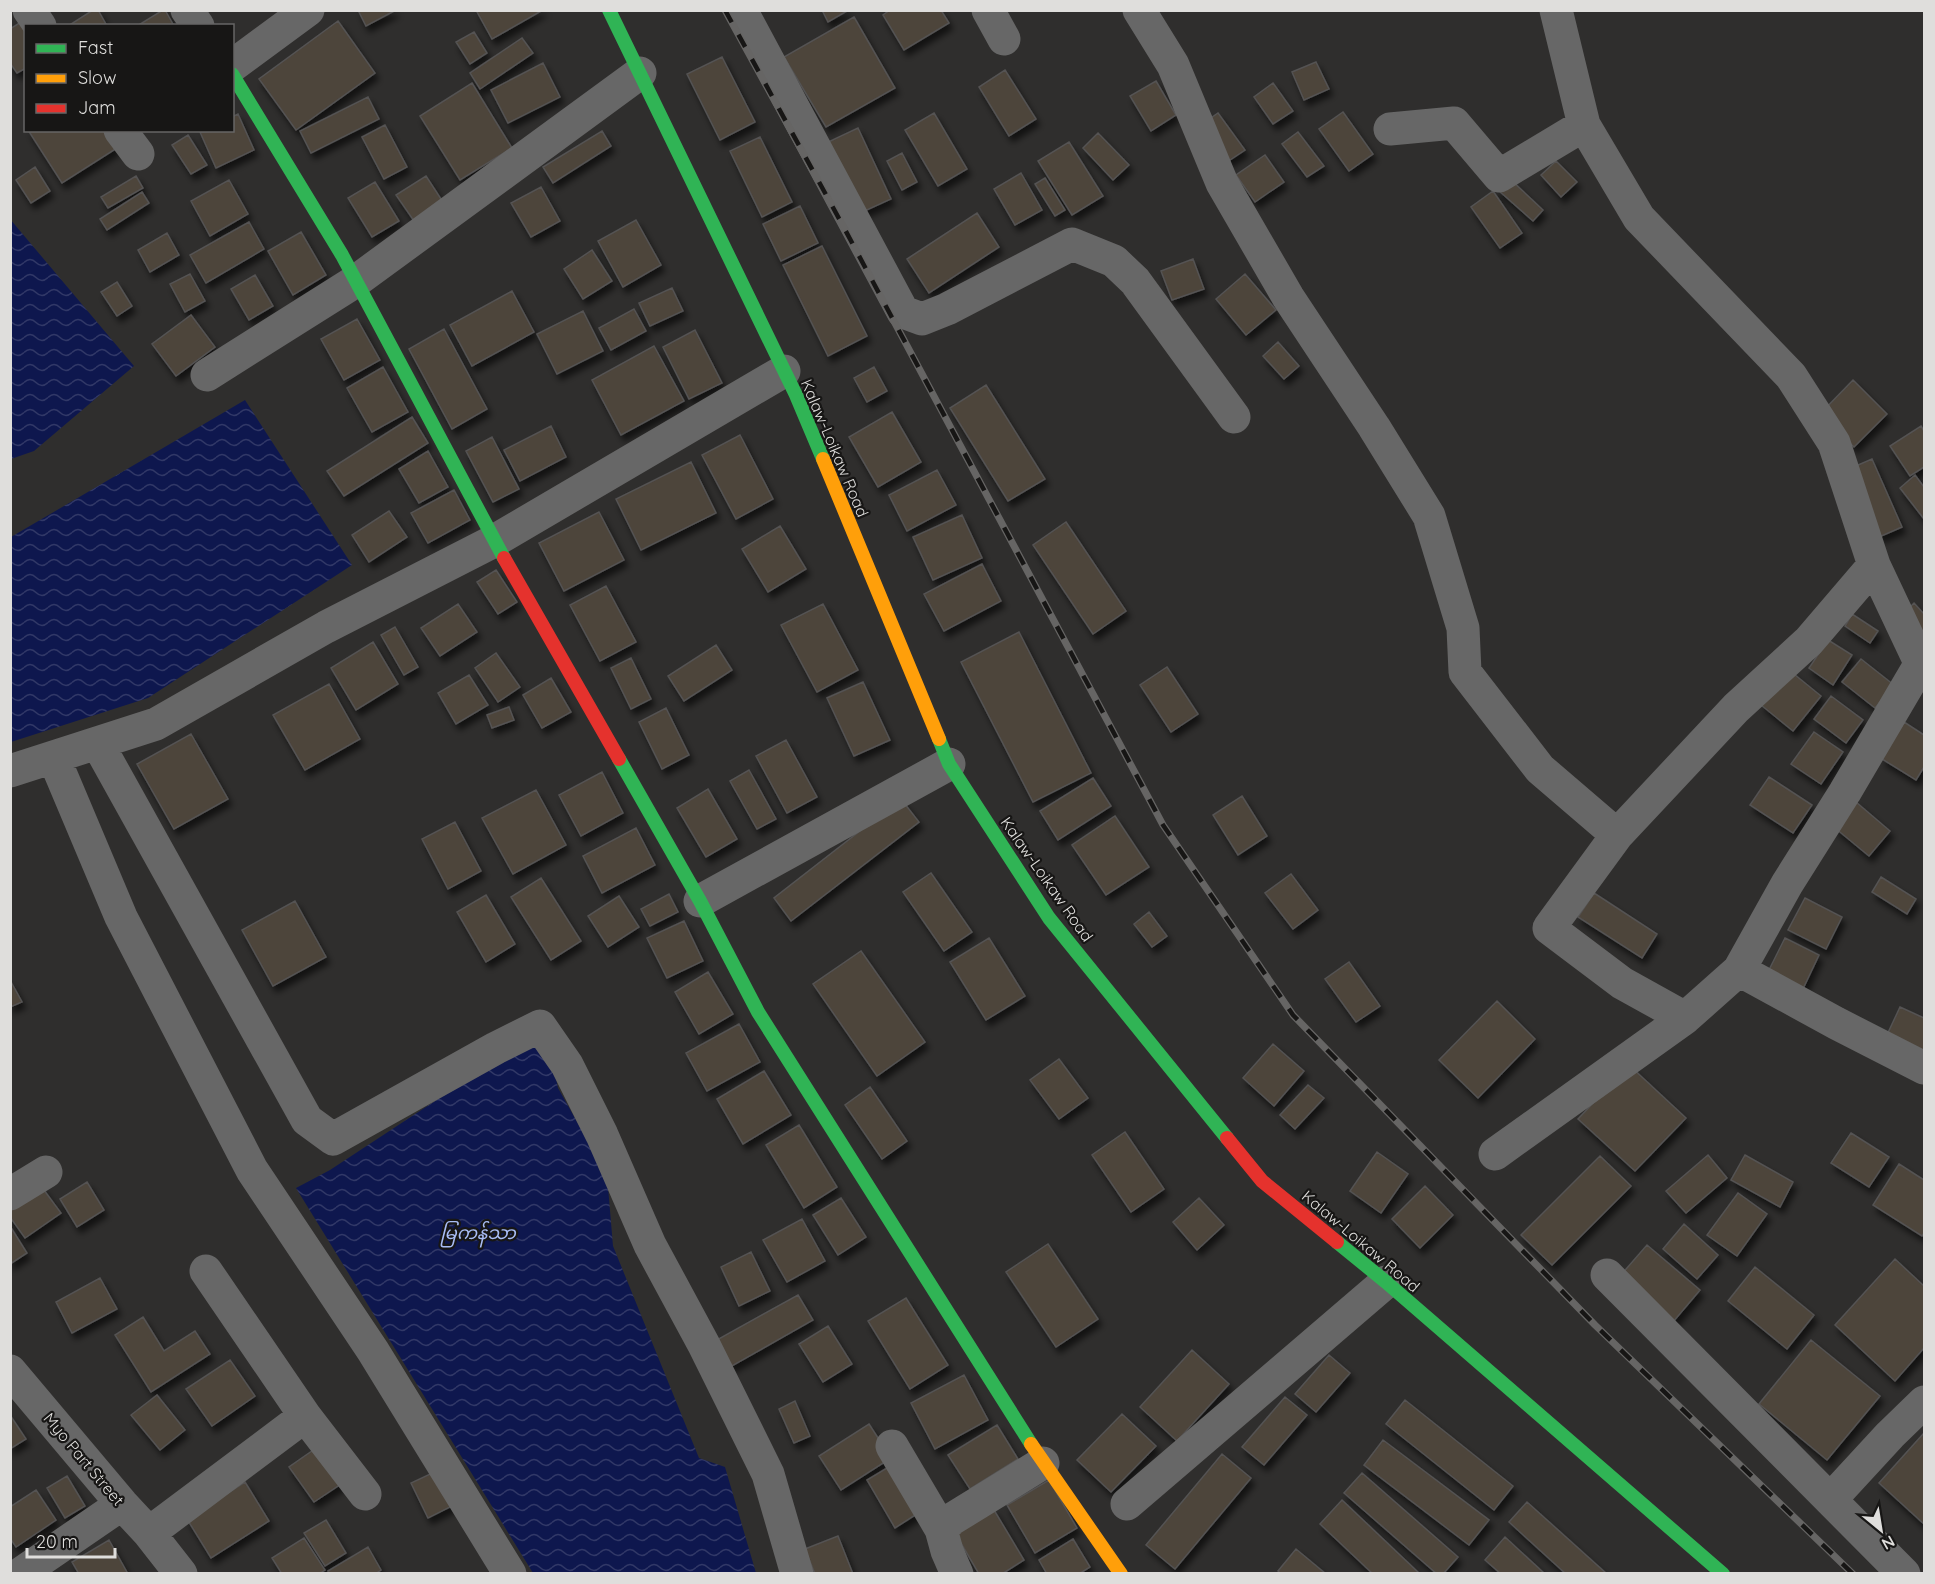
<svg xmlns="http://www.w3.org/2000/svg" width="1935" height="1584" font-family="Quicksand,'Noto Sans Myanmar',sans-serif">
	<defs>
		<pattern id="water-waves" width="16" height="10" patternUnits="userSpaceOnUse" patternTransform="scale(1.5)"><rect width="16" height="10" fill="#0e174e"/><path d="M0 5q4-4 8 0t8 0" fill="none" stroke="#313867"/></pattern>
		<filter id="shadow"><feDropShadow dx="3.5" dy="6" stdDeviation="3" flood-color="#0009"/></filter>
	</defs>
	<rect width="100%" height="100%" fill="#2f2e2d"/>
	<path fill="url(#water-waves)" d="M10,219L134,366L34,451L11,459Z
		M245,400L352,565L148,698L11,742V537Z
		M534,1036L550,1049L558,1088L607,1175L613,1246L699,1458L725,1467L756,1573H533L296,1188L330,1170Z"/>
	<path fill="#4d443b" stroke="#545353" stroke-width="1.5" filter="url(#shadow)" d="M93,10H98L107,26H68Z
		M163,10H165L174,26H137Z
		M358,10H396L366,26Z
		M476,10H543L492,39Z
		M822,10H847V11L828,22Z
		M890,10H941L949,23L904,50L883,15Z
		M854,17L895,88L826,127L784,57Z
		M338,21L375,73L296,130L259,79Z
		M21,22L26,28V68L17,73L10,63V29Z
		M474,32L487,53L470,64L456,42Z
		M522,38L533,53L480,89L470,73Z
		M722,57L755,122L720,140L687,74Z
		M1316,62L1329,89L1304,100L1292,72Z
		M543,63L560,97L508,123L491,90Z
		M1005,70L1036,119L1009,136L979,87Z
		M1156,81L1176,115L1151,131L1130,96Z
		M472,83L512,148L460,180L420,116Z
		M1273,83L1293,111L1273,124L1254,97Z
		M368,97L379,119L311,153L300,131Z
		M1343,112L1373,154L1349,171L1319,129Z
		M934,113L967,169L938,186L905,130Z
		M1218,113L1245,150L1227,162L1201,125Z
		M238,114L254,150L216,168L200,132L232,130V117Z
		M385,125L407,167L384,179L362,137Z
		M858,128L891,199L858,214L826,143Z
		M28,130H105L117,148L62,183Z
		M602,131L611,146L553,183L543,167Z
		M1298,132L1324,166L1307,177L1282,144Z
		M1098,133L1129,165L1113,180L1083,148Z
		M188,135L207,165L191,174L172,145Z
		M760,137L792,202L762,217L730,151Z
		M1069,142L1103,196L1072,215L1038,161Z
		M902,153L917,182L902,190L887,161Z
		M1265,155L1284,182L1255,202L1236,175Z
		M1556,161L1577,182L1561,197L1541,175Z
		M35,167L50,191L31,203L16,180Z
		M1021,173L1042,210L1015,225L994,189Z
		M136,176L143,188L108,208L101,197Z
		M426,176L443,202L414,221L396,195Z
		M1045,178L1065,210L1055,216L1035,184Z
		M1509,178L1543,210L1533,221L1498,190Z
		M229,180L248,214L210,236L191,201Z
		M375,182L399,221L372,237L348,198Z
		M541,187L560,221L531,237L511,203Z
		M1493,191L1522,233L1500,248L1471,207Z
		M142,192L149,203L107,230L100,219Z
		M800,206L818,243L781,261L763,224Z
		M977,213L999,247L929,293L907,259Z
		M636,220L661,265L623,287L598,241Z
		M249,222L264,249L206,283L190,255Z
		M301,232L326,275L293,295L268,251Z
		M167,233L179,255L150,272L138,250Z
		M822,246L867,336L828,356L783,265Z
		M592,250L612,281L583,299L564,269Z
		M1193,259L1204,289L1172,300L1161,271Z
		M190,274L205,301L185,312L170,284Z
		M1245,274L1276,310L1246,335L1216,299Z
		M255,275L273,306L249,320L231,289Z
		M117,282L132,306L117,316L101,292Z
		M672,288L683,311L650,326L639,303Z
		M512,291L534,332L472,366L450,325Z
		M634,309L646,331L611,350L599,328Z
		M583,311L603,351L557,374L537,334Z
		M191,315L215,347L176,376L152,344Z
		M357,319L380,360L344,380L321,339Z
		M444,329L487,409L452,429L409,349Z
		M695,330L722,383L689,399L663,347Z
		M1278,342L1299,366L1284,379L1263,356Z
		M654,346L684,401L621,435L592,380Z
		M383,367L408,412L372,432L347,388Z
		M874,367L887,391L867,402L854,378Z
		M1853,380L1887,414L1854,447L1820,414Z
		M986,385L1045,479L1008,501L950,408Z
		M892,412L921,462L878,487L849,437Z
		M412,417L428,443L344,496L327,471Z
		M551,426L566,457L520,481L504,450Z
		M1921,426L1924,431V467L1910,476L1890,446Z
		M740,435L773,499L736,519L702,455Z
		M492,437L519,489L493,502L466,451Z
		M428,451L448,487L419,503L399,469Z
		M1872,459L1902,527L1879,537L1849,469Z
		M691,462L716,513L641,550L616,499Z
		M937,470L956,505L907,531L889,495Z
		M1915,475L1924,487V519L1900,488Z
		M454,490L470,520L428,543L411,513Z
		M389,511L407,537L369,562L352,535Z
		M599,512L624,560L564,591L539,543Z
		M962,515L982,558L933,580L913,537Z
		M1066,522L1126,611L1093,634L1033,545Z
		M780,526L806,569L768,592L742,549Z
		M982,564L1001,601L944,631L924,594Z
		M496,570L517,602L498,614L477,582Z
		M606,586L636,642L600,661L570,605Z
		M1914,603L1924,614V635L1903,614Z
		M458,604L477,632L440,656L421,628Z
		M823,604L858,670L817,692L781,625Z
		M1852,614L1878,631L1870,643L1845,626Z
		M395,627L418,667L404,675L381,635Z
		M1019,632L1091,773L1033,802L961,662Z
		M1828,640L1852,655L1833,685L1809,668Z
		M373,642L398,684L356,710L331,668Z
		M716,645L732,670L684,701L668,676Z
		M496,653L520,687L498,702L475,668Z
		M631,658L651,699L631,709L611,668Z
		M1861,659L1894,685L1875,708L1842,682Z
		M1167,667L1198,714L1171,732L1140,685Z
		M1789,670L1821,696L1793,731L1761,705Z
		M469,675L488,705L456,724L438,693Z
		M551,678L571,712L542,728L523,695Z
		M863,682L890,740L854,756L827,698Z
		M329,684L360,739L305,770L273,715Z
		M1831,696L1863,720L1846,743L1814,719Z
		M509,707L514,720L492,728L487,715Z
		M666,708L689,755L662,769L639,722Z
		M1904,722L1924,735V767L1916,780L1882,759Z
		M1814,732L1843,752L1821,784L1791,764Z
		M191,734L228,799L174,829L137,764Z
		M786,740L817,797L787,813L756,756Z
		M749,770L776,819L757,829L730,781Z
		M602,772L623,813L581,836L559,795Z
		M1769,777L1812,805L1793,833L1750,805Z
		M1093,778L1111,806L1058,840L1040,811Z
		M708,789L737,839L706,857L677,808Z
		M536,790L566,845L513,874L482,818Z
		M1242,796L1267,836L1238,855L1213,815Z
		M901,799L919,822L791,921L774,898Z
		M1856,802L1890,831L1869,856L1835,828Z
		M1115,816L1149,867L1106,895L1072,845Z
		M455,822L481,871L448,889L422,839Z
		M636,828L655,865L602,893L583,856Z
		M931,873L972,932L944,951L903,892Z
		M1291,874L1318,910L1293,929L1265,893Z
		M1881,877L1916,899L1907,914L1872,892Z
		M541,878L581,941L551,960L511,897Z
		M1594,893L1657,934L1642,958L1578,917Z
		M669,894L678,912L650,926L641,909Z
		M486,895L515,944L486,962L457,912Z
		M619,896L639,927L608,947L588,916Z
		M1805,898L1842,917L1826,949L1788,930Z
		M295,901L326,957L273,986L242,930Z
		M1149,912L1167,936L1152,947L1134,924Z
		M684,921L703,961L667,978L647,938Z
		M989,938L1025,996L986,1020L950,962Z
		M1785,938L1819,955L1801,993L1766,976Z
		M861,951L925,1042L877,1076L813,984Z
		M1349,962L1380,1006L1356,1022L1325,979Z
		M708,972L733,1014L699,1034L675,992Z
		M10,980L22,1002L10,1007Z
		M1497,1001L1535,1039L1478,1098L1439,1060Z
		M1900,1007L1924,1018V1052L1887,1035Z
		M739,1024L760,1062L707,1091L686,1053Z
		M1273,1044L1304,1071L1274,1106L1243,1078Z
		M1059,1059L1088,1098L1059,1119L1030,1080Z
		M1629,1065L1686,1118L1635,1171L1578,1119Z
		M764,1071L791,1115L743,1144L717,1099Z
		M1308,1085L1324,1098L1295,1129L1280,1115Z
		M870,1087L907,1141L882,1159L845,1105Z
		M799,1125L837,1187L804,1208L766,1145Z
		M1125,1132L1164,1189L1131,1212L1092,1155Z
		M1851,1133L1889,1157L1869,1187L1831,1163Z
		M1377,1152L1408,1174L1381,1213L1350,1191Z
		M1708,1155L1727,1178L1686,1213L1666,1191Z
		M1745,1155L1793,1182L1780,1207L1731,1180Z
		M1600,1156L1631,1186L1552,1265L1521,1235Z
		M1899,1164L1924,1180V1233L1922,1236L1873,1205Z
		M87,1182L104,1210L77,1227L60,1199Z
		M41,1186L61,1213L25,1238L10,1217V1207Z
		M1425,1186L1453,1215L1420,1248L1392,1219Z
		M1738,1193L1767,1214L1737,1256L1707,1235Z
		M841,1198L866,1237L838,1255L813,1215Z
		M1199,1198L1224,1225L1197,1250L1173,1222Z
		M802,1219L825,1261L787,1282L763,1240Z
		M1684,1224L1718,1255L1697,1279L1663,1249Z
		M10,1226L27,1253L10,1264Z
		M1048,1244L1098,1319L1056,1347L1006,1272Z
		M1647,1245L1700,1290L1673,1322L1620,1276Z
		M751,1252L770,1291L739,1306L721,1267Z
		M1895,1259L1924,1286V1348L1895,1381L1835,1325Z
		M1755,1267L1814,1315L1787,1349L1728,1301Z
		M100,1278L117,1309L72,1333L56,1302Z
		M798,1295L813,1320L730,1367L715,1341Z
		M906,1298L948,1365L910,1389L868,1321Z
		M143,1317L164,1351L195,1331L210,1354L151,1392L115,1335Z
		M828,1326L852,1364L823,1382L799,1344Z
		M1811,1340L1880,1396L1827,1460L1759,1404Z
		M1192,1350L1229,1384L1177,1441L1140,1407Z
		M1329,1355L1350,1373L1316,1412L1295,1394Z
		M230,1360L255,1396L212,1426L186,1389Z
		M964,1375L988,1420L935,1449L911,1403Z
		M157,1395L185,1430L160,1450L131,1415Z
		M1285,1397L1307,1415L1264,1465L1242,1447Z
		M1405,1400L1513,1486L1494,1510L1386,1424Z
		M795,1401L810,1436L794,1443L779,1409Z
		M1122,1414L1156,1446L1111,1492L1077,1460Z
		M10,1415L26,1439L10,1449Z
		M869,1424L891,1458L841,1490L819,1456Z
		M997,1425L1018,1459L970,1489L948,1455Z
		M1924,1433V1524L1879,1483Z
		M1383,1440L1489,1520L1469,1545L1364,1465Z
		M322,1444L347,1480L314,1502L289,1467Z
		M1222,1454L1251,1478L1175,1569L1146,1545Z
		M892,1465L920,1512L895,1528L867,1480Z
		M443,1468L460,1502L428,1518L411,1483Z
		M1362,1473L1458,1557L1443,1574H1437L1344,1493Z
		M67,1476L85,1506L65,1518L47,1488Z
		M1049,1480L1077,1528L1035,1553L1007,1505Z
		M245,1482L269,1521L211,1558L187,1519Z
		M36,1490L56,1520L16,1547L10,1538V1507Z
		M1342,1500L1420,1574H1373L1320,1524Z
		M1527,1502L1607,1574H1566L1509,1522Z
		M994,1510L1024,1560L1002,1574H979L955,1533Z
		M326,1520L346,1553L325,1566L304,1533Z
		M838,1536L853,1574H815L805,1549Z
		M1505,1537L1545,1574H1501L1485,1560Z
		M304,1538L325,1570L319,1574H282L272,1558Z
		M1073,1539L1090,1567L1079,1574H1047L1039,1560Z
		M109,1540L128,1574H79L72,1562Z
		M368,1547L381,1570L375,1574H330L328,1571Z
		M1296,1549L1326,1574H1281L1278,1571Z"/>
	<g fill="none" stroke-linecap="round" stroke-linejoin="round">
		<path stroke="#676767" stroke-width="33" d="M29,10L40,26
			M187,10L198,26
			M741,10L903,312L922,319L947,309L1072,244L1114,261L1135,281L1234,417
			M988,10L1004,39
			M1139,10L1173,65L1222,183L1288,297L1374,427L1429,516L1463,628L1465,672L1540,769L1617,835
			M1556,10L1584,125L1639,218L1791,376L1834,443L1874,565L1924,671
			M232,66L308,10
			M1390,129L1454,123L1499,176L1584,125
			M120,130L138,154
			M207,375L356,281L640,73
			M98,744L307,1120L333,1139L496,1048L540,1026L567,1065L602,1135L650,1245L704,1345L768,1474L797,1574
			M54,758L121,917L252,1170L373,1351L510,1574
			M10,771L156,724L326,627L494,541L784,371
			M700,901L949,764
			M1739,970L1836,1023L1924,1068
			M1685,1018L1622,983L1549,928L1617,835L1736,708L1809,641L1874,565
			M1495,1154L1685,1018L1739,970L1787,884L1845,792L1921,663
			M10,1194L46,1172
			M1607,1275L1904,1574
			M10,1371L122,1504L149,1533L181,1574
			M305,1416L365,1494
			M892,1446L941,1529
			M1831,1499L1890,1435L1924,1402
			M1127,1504L1386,1282
			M149,1533L305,1416L206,1271
			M20,1574L122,1504
			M957,1574L947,1551L941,1529L952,1519L1043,1463"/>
		<path stroke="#30b455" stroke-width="14" d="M609,10L796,395L823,459
			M232,74L342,255L504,558
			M939,739L949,764L1049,918L1227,1138
			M619,759L700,901L758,1012L1031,1444
			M1337,1242L1386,1282L1723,1574"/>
		<path stroke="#ff9f0a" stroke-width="14" d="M823,459L939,739
			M1031,1444L1121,1574"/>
		<path stroke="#e5322d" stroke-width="14" d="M504,558L619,759
			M1227,1138L1262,1181L1337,1242"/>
		<g stroke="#666564" stroke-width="7">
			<path id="rail" d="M725,10L842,224L1163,825L1293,1015L1595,1325L1853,1574"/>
		</g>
		<use href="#rail" stroke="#171615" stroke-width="4.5" stroke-dasharray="14" stroke-linecap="butt"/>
	</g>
	<g text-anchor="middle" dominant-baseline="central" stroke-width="4.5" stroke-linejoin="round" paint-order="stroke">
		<g font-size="16" fill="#dfdedc" stroke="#171615">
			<text transform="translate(835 448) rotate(67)">Kalaw-Loikaw Road</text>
			<text transform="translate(1047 879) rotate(55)">Kalaw-Loikaw Road</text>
			<text transform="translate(1361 1241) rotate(40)">Kalaw-Loikaw Road</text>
			<text transform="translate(84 1459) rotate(50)">Myo Part Street</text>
		</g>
		<g font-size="18" font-style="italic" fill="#a8bcf4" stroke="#171615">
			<text x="478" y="1232">မြကန်သာ</text>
		</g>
	</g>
	<rect width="1935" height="1584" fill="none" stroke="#dfdedc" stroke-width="24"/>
	<rect x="24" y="24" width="210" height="108" fill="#171615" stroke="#676665" stroke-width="1.5"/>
	<rect x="36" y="44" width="30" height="9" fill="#30b455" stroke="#676665" stroke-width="1.5"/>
	<text x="78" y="54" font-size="18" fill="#dfdedc">Fast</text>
	<rect x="36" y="74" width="30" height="9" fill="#ff9f0a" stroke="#676665" stroke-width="1.5"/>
	<text x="78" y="84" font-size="18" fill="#dfdedc">Slow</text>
	<rect x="36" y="104" width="30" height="9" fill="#e5322d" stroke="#676665" stroke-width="1.5"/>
	<text x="78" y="114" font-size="18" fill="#dfdedc">Jam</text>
	<g transform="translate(1881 1530) rotate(150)" stroke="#171615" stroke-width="4.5" paint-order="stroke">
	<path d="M0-4.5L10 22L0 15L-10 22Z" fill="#dfdedc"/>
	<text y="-9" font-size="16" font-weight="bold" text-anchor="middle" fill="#dfdedc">N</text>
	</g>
	<path d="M27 1548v9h88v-9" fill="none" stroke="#dfdedc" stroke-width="3"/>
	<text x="36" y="1548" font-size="18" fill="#dfdedc" stroke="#171615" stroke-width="4.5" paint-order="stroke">20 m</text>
</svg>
